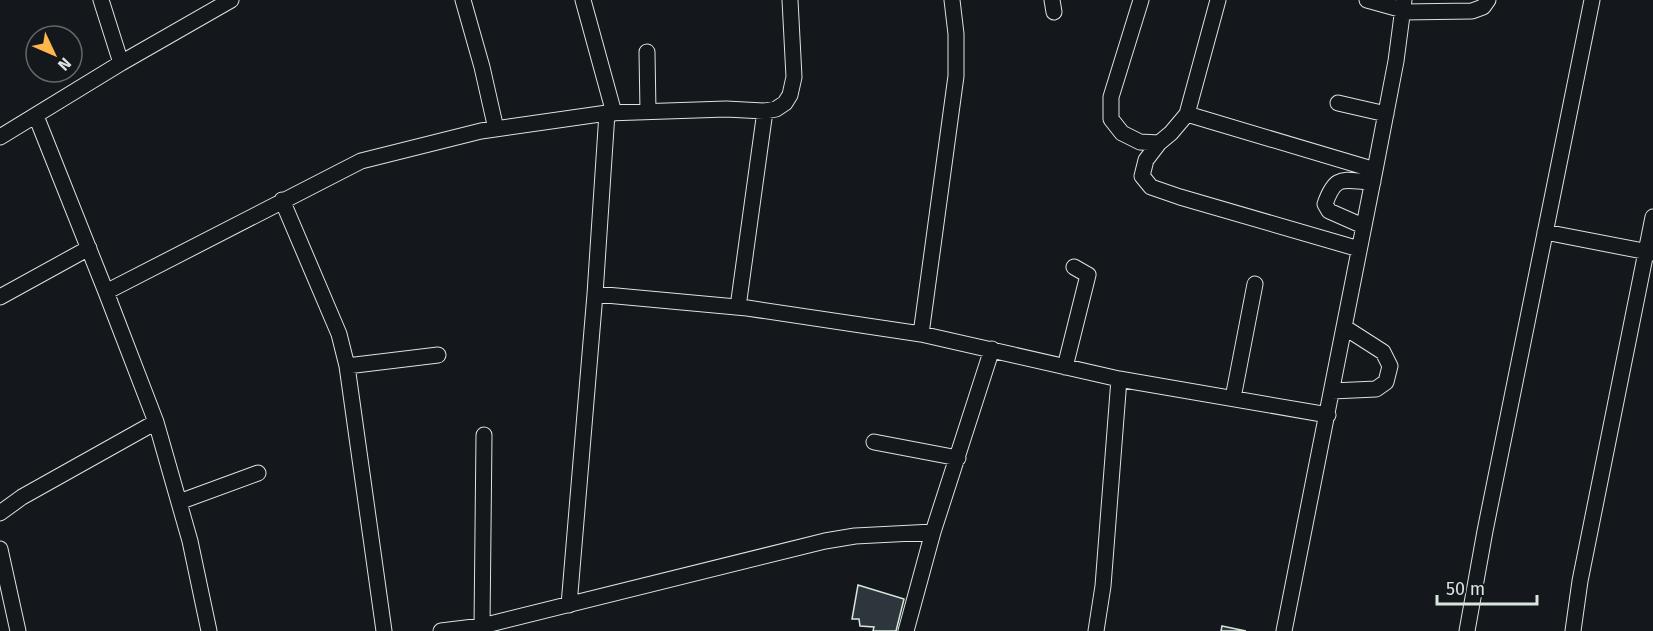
<svg xmlns="http://www.w3.org/2000/svg" width="1653" height="631" font-family="'Fira Sans',sans-serif">
	<rect width="100%" height="100%" fill="#14181c"/>
	<path fill="#2c363c" stroke="#d8e6dc" stroke-width="1.5" d="M858,585L904,599L896,631H873L874,627L860,626L859,619H852Z
		M1222,626L1246,631H1221Z"/>
	<g fill="none" stroke-linecap="round" stroke-linejoin="round">
		<g stroke="#d8e6dc" stroke-width="17">
			<path id="minor" d="M101,0L121,63
				M463,0L482,67L496,129
				M583,0L614,113
				M1052,0L1054,12
				M1141,0L1111,97V119L1122,133L1140,142L1159,143L1171,133L1187,114L1218,0
				M1367,0L1403,10
				M1403,12L1472,11L1483,7L1488,0
				M647,52L648,112
				M1338,103L1386,114
				M1187,114L1375,170
				M36,116L106,292L156,422L190,541L209,631
				M0,137L121,63L231,0
				M1159,143L1146,160L1142,176L1151,187L1180,197L1359,249
				M282,200L339,334L347,366L384,631
				M1363,226L1329,211L1325,204C1336,173 1343,181 1373,182
				M1545,232L1653,253
				M106,292L361,161L481,131L607,113L726,109L765,111L776,109L785,103L790,95L794,77L790,0
				M595,294L747,308L921,334L1119,379L1328,415
				M0,297L89,248
				M738,307L765,111
				M921,334L956,76V34L952,0
				M347,366L438,355
				M1065,367L1088,275L1074,267
				M1332,391L1376,389L1386,382L1390,366L1383,352L1344,327
				M1233,398L1255,284
				M874,442L958,458
				M179,502L258,473
				M0,513L22,497L156,422
				M0,549L18,631
				M569,605L595,294L607,113
				M482,626L484,435
				M441,631L482,626L825,541L855,536L933,532
				M906,631L933,532L992,349
				M1096,631L1103,586L1119,379
				M1284,631L1375,170L1396,61L1404,0
				M1467,631L1485,531L1592,0
				M1573,631L1580,581L1653,217"/>
		</g>
		<use href="#minor" stroke="#14181c" stroke-width="15"/>
	</g>
	<g transform="translate(54 54) rotate(134)"><circle r="28" fill="#14181c" stroke="#626a69" stroke-width="1.5"/>
	<path d="M0-4.5L10 22L0 15L-10 22Z" fill="#ffb74d"/>
	<text y="-9" font-size="16" font-weight="bold" text-anchor="middle" fill="#d8e6dc">N</text>
	</g>
	<path d="M1437 595v9h100v-9" fill="none" stroke="#d8e6dc" stroke-width="3"/>
	<text x="1446" y="595" font-size="18" fill="#d8e6dc" stroke="#14181c" stroke-width="4.5" paint-order="stroke">50 m</text>
</svg>
